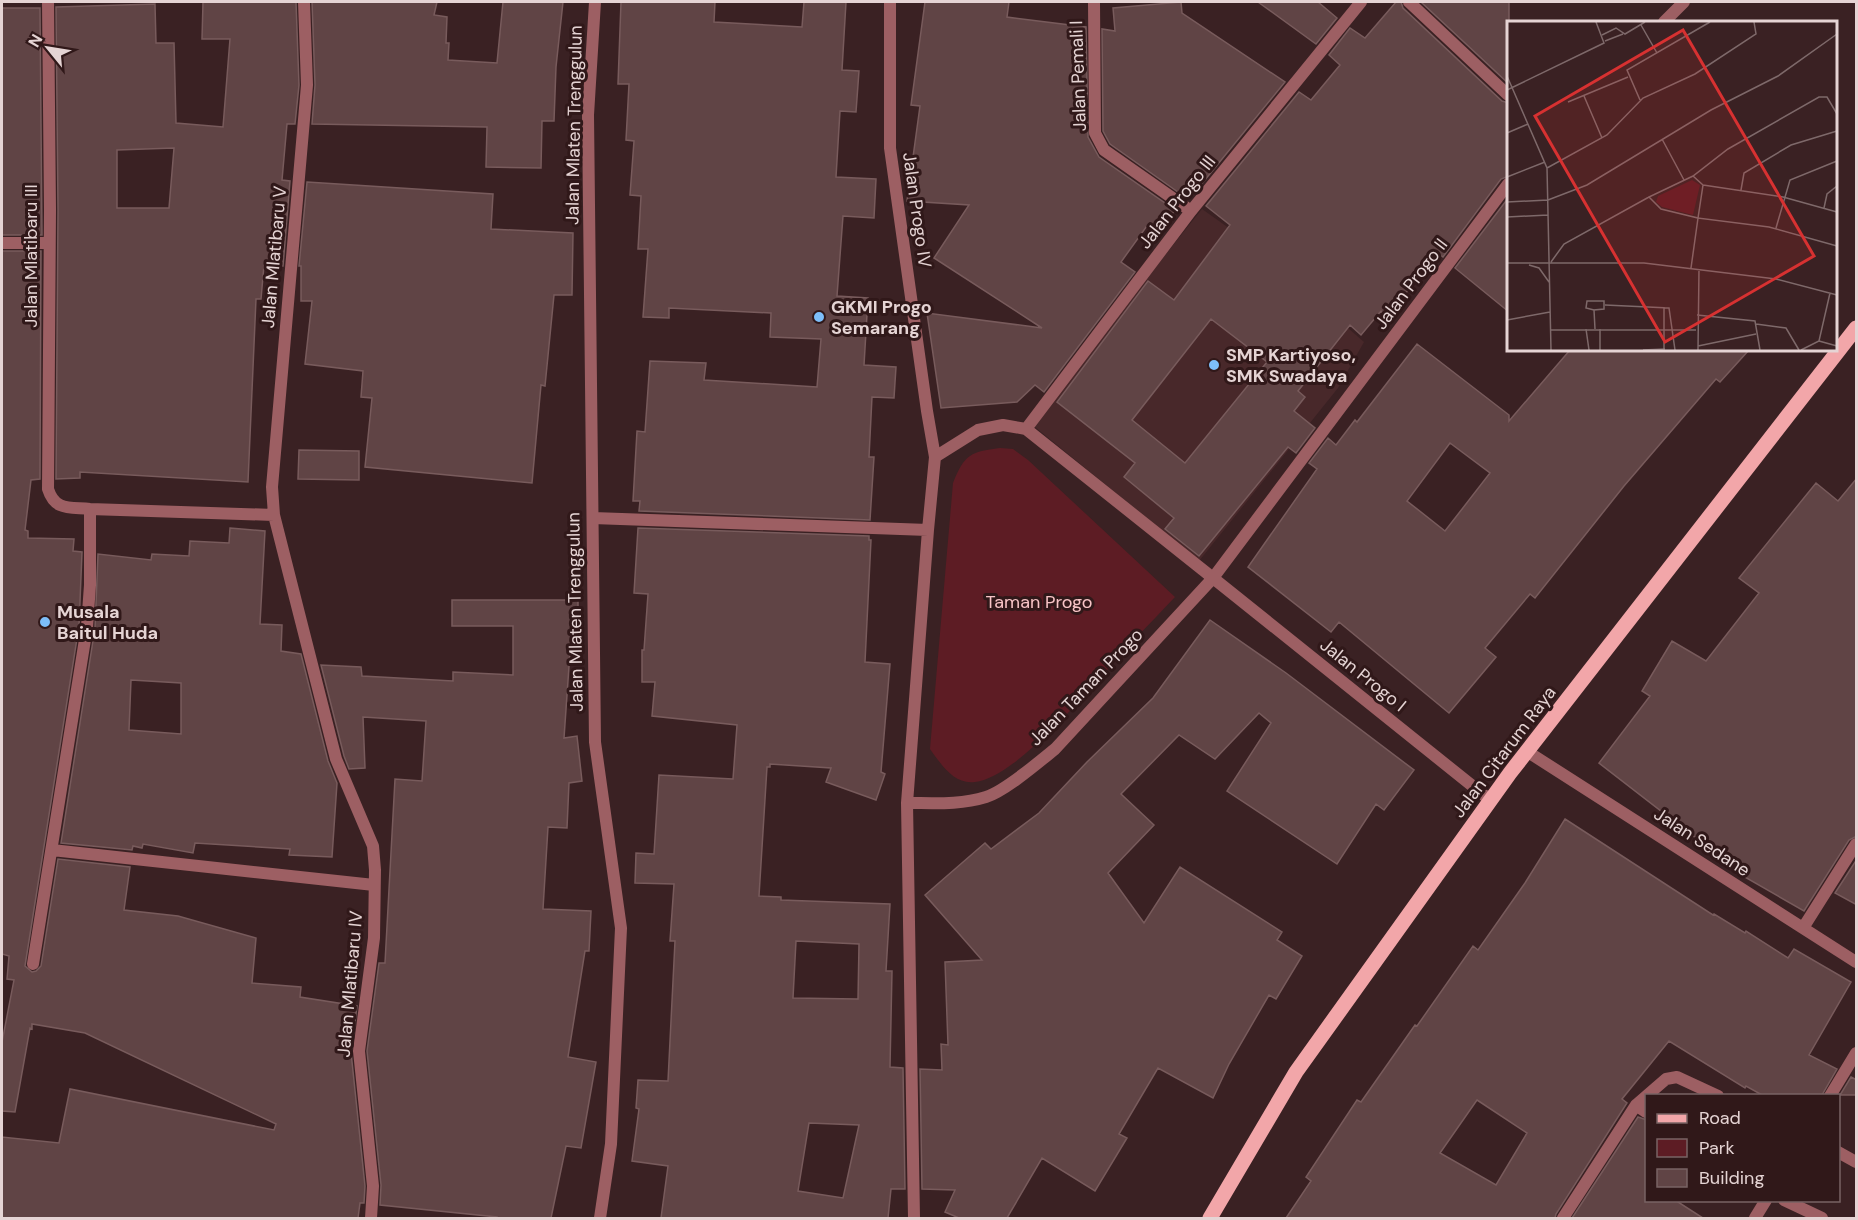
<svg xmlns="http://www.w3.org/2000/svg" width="1858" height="1220" font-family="'DM Sans',sans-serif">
	<rect width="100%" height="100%" fill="#3a2123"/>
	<path fill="#48282a" d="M1202,209L1226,226L1293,280L1364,342L1338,388L1199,561L1030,423Z"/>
	<path fill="#5d1c24" d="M1000,448L1013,449L1028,460L1175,597C1161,612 1147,626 1134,640C1102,674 1020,777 975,782C954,785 941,764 930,749L953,483C965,454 970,452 1000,448Z"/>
	<path fill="#604445" stroke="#785b5c" stroke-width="1.5" fill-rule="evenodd" d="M203,2H296L299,85L295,124H287L282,180L290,181L283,266L264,265L261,299H256L248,482L80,472V478L56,479L58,210L56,7L155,4L156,43H174L176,123L223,127L230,39H202ZM174,148L169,208H117V150Z
		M312,2H437L434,15L447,17L446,43H449L448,60L497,63L503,2H563L556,67L554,121H542L541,168L486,167L487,127L312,124L315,85Z
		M621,2H715L714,22L802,27L804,2H846L842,70L859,71L856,112L840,111L836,177L876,179L874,218L843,216L837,296L868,298L864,365L896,367L894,398L872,397L869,457H874L870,520L639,511L640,501H633L637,431L645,432L650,361L706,363L704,380L817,387L821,339L770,337L771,313L669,308V318L643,317L648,249H638L641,196L630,195L634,141L626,140L629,84H618Z
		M925,2H1009L1007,17L1086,27L1088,137L1099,157L1175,210L1160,231L1149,223L1121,262L1135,272L1044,392L1035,385L1017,402L941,408L927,313L1042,328L934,258L969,205L907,201L920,106L911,105Z
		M1181,2L1182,13L1285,82L1191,197L1187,194L1185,197L1110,144L1103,131L1102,29L1115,31L1113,8Z
		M1258,2H1318L1337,18L1316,44Z
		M1396,2H1401L1403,8L1502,101L1509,103V176L1501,179L1443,257L1438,254L1387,316L1381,311L1361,335L1350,325L1298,391L1305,397L1294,411L1315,428L1296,453L1288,447L1199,556L1165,529L1174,518L1124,477L1135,463L1057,402L1148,281L1174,300L1230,225L1206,206L1299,92L1311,100L1340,65L1329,55L1350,28L1365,38ZM1211,319L1267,362L1185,463L1132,420Z
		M1421,2H1509V84Z
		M2,8H40L42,235H2Z
		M307,182L493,194L491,229L573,233L572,295H554L545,386L541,385L532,483L365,467L372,398L361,397L363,371L305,364L312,301H301V266H299Z
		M1509,197V312L1455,268Z
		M2,251H41L40,479L31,480L25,530L28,531V538L74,539L73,551L82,552L79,626L25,966L32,972L36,971L41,966L58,859L130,867L124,910L178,916L256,938L252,983L301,987L300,997L357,1006L351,1052L365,1186L364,1203H360L358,1218H2V1137L59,1143L70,1089L274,1130L276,1124L85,1033L32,1024V1029L30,1028L15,1112L2,1111V1042L14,980L7,979L9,956L2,954Z
		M1417,344L1509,415V421L1570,350H1749L1720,382L1716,379L1624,486L1535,598L1530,594L1485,648L1496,657L1449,713L1339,622L1331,632L1248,567L1317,469L1309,463L1328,438L1336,445L1355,420L1357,422ZM1450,443L1490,473L1445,531L1407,501Z
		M299,450L359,451V480L298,479Z
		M1857,478V836L1849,840L1804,911L1736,872L1737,870L1599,763L1650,696L1642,691L1672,641L1706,661L1759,593L1739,578L1816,483L1838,501Z
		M230,528L265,531L260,624L282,625L281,651L301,654L328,761L337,783L332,857L289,855L290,849L195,843L193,853L143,844L142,848L133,846L132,850L61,843L95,628L98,554L151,560L152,554L189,556L190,541L229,543ZM131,680L181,683V734L129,730Z
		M638,528L869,536V540H871L865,662L890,664L881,772L885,774L876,800L826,782L831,768L770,764V767H767L759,896L781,897V900L890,904L886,971H892L890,1067L903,1068L905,1189H891L888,1218H661L668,1166L632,1161L639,1109L636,1108L638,1080L668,1081L675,941H670L674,884L635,883L636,853L654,854L659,775L733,779L737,725L652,716L655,682H642V650H644L648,594L634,593ZM796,941L859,944L858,999L793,998ZM809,1123L859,1125L843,1198L798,1191Z
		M452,600H578V638H571L564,738L577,736L582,781L569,783L567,828L548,827L543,909L591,911L589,951H585L568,1057L596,1062L581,1148L566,1146L551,1218H497V1217L380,1205L381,1185L367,1051L379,963H385L395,779L422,781L426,721L363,717L365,768L349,769L344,756L321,665L361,667L362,676L453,681V672L513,675V626H452Z
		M1210,620L1286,673L1414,770L1384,810L1376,804L1337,864L1227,791L1271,723L1259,713L1215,759L1179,735L1121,794L1154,825L1108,873L1144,923L1180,867L1282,932L1277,940L1302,956L1276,999L1269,995L1229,1064L1213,1098L1158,1068L1119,1134L1127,1138L1095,1191L1042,1158L1007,1218H959L945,1212L955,1190L922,1189L920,1069L942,1070L941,1044L948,1045L945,962L982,960L925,895L985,843L991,849L1039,813L1087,762L1153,698Z
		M1565,819L1713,915L1714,914L1745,933L1746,931L1788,958L1794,949L1851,982L1809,1055L1837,1069L1822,1095H1762L1746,1086L1745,1088L1669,1041L1622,1099L1627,1103L1556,1214L1555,1218H1286L1311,1181L1306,1177L1357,1100L1361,1102L1415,1025L1417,1026L1473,946L1478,950L1525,883ZM1477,1100L1527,1133L1496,1185L1440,1153Z
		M1857,859V905L1835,893Z
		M1851,1077L1857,1080V1095H1840Z
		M1638,1117L1647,1120V1200H1675L1703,1218H1572Z"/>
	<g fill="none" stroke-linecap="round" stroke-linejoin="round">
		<path stroke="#9d5f63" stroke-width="12" d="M48,2L50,210L48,489C55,511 69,507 90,509L274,515
			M304,2L307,85L272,487L274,515L336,759L373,846L375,870L374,938L359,1051L373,1186L371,1218
			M595,2L588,115L595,742L621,928L611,1144L600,1218
			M890,2V148L927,411L935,457L928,530L907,803C934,803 960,805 986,797C1005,791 1039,762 1055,749L1213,578L1026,429L1003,425L978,430L935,457
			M1094,2L1095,133L1104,150L1191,211
			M1409,2L1508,95
			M1664,22L1684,2
			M2,243H49
			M1026,429L1191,211L1361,2
			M593,518L928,530
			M1528,752L1856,962
			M1490,800L1213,578L1508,184
			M907,803L914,1218
			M52,850L374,885
			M1803,928L1856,844
			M33,964L87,627L90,585V509
			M1830,1096L1856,1053
			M1636,1105L1646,1112
			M1838,1152L1856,1162
			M1784,1200L1822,1218
			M1563,1218L1636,1105L1666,1079L1677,1077L1718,1096
			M1755,1218L1766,1200"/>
		<path stroke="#f2a6a9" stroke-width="15" d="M1210,1218L1296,1072L1510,773L1856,328"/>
	</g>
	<g fill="#7dbef9" stroke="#301819" stroke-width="2">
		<circle cx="819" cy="317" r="6"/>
		<circle cx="1214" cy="365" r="6"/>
		<circle cx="45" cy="622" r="6"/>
	</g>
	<g text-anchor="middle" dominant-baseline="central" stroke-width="6" stroke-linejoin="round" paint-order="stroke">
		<g font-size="18" fill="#e5d4d4" stroke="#301819">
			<text transform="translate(1078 76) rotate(-92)">Jalan Pemali I</text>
			<text transform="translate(574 125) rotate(-89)">Jalan Mlaten Trenggulun</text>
			<text transform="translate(1177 202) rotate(-52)">Jalan Progo III</text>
			<text transform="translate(917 210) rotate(82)">Jalan Progo IV</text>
			<text transform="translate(31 256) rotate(-90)">Jalan Mlatibaru III</text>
			<text transform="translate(274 257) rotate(-85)">Jalan Mlatibaru V</text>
			<text transform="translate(1411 284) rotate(-53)">Jalan Progo II</text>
			<text transform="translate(575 612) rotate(-91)">Jalan Mlaten Trenggulun</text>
			<text transform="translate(1363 675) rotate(39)">Jalan Progo I</text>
			<text transform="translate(1086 687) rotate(-46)">Jalan Taman Progo</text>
			<text transform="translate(1504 752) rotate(-53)">Jalan Citarum Raya</text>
			<text transform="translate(1702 842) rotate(33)">Jalan Sedane</text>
			<text transform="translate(350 984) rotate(-85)">Jalan Mlatibaru IV</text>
		</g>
		<g font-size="18" font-weight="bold" fill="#e5d4d4" stroke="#301819" text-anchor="start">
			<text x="831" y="307">GKMI Progo<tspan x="831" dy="21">Semarang</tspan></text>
			<text x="1226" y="355">SMP Kartiyoso,<tspan x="1226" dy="21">SMK Swadaya</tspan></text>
			<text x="57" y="612">Musala<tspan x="57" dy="21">Baitul Huda</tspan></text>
		</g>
		<g font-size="18" fill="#f8c4c6" stroke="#301819">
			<text x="1039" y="602">Taman Progo</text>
		</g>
	</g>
	<g transform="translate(1507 21)">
		<rect width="330" height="330" fill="#3a2123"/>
		<path d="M185,159L193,164L186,194L155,186L149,181L151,175Z" fill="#5d1c24"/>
		<path fill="none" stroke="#7e696a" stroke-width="1.5" d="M134,4L150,32M95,14L109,7L118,13L138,1M98,20L116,13M0,55L40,147L44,329M0,69L97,22L89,1M77,75L95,117M133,79L120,49L203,1M61,81L121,56M0,112L21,103M155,118L177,159M40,147L100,114L136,77L188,53L249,13L247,1M186,155L196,164L191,197L154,188L142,176L186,155L221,128L312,76H320L330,93M0,156L38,141M196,164L276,176L330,191M234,169L237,152L284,124L330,110M0,181L41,179L80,164L204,89L271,55L330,13M317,187L320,173L330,165M0,196L41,194M269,207L283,159L330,140M44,241L57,223L142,176M0,242H137L269,258L330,274M22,244L32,247L42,261M184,247L191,197L262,206L330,225M98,284L162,287L168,329M157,286V328M87,289L79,287L80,280H97V288L87,289L88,308M190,294L248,300L253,329M0,299L43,291M249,303L279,307L292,329M79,308L82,329M93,308V329M44,309H189M312,320L330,325M191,325L249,313M136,329L158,328M191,329L192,248M294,329L312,320L323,272"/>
		<path fill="#d73131" fill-opacity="0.15" stroke="#d73131" stroke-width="3" d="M176,9L307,235L158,321L28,95Z"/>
		<rect width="330" height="330" fill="none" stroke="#e5d4d4" stroke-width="3"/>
	</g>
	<rect width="1858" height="1220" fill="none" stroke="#e5d4d4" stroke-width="6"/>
	<rect x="1645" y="1094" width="195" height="108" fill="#301819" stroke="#786364" stroke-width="1.5"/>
	<rect x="1657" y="1114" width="30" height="9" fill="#f2a6a9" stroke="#786364" stroke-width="1.5"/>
	<text x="1699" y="1124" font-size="18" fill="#e5d4d4">Road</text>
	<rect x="1657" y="1139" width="30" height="18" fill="#5d1c24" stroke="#786364" stroke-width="1.5"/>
	<text x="1699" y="1154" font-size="18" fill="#e5d4d4">Park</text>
	<rect x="1657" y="1169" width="30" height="18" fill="#604445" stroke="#786364" stroke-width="1.5"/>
	<text x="1699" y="1184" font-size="18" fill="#e5d4d4">Building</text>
	<g transform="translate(48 48) rotate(300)" stroke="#301819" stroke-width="4.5" paint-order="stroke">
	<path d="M0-4.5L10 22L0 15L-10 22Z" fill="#e5d4d4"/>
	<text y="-9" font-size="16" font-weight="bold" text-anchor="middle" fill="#e5d4d4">N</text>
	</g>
</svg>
